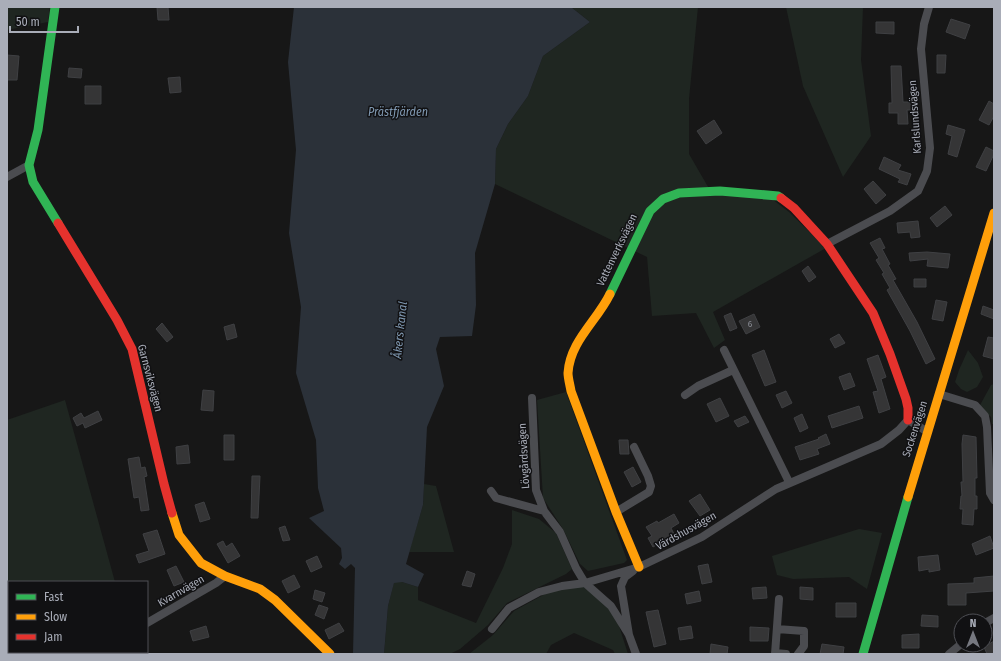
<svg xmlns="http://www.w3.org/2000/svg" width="1001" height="661" font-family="'Fira Sans Condensed',sans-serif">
	<rect width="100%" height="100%" fill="#171717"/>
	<path fill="#1f2621" d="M7,7H50L48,22L7,30Z
		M571,7H698L689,99V154L711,192L772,199L789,212L826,248L713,312L725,340L714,348L696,313L652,316L647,257L495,184L496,149L508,124L528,96L543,56L590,22Z
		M786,7H863L861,60L871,136L843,177L803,86Z
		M968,350L978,363L983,377L977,387L967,392L961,389L955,382L959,370Z
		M994,384V424H992L991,417L979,407L991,385Z
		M566,392L627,560L624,563L588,571L580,564L563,529L543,498L537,400Z
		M65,400L115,582H9V611L7,610V420Z
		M424,484L436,486L454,552H409L423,505Z
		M512,510L539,519L556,533L572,569L566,574L507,603L488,625L460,649L450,654H384L388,606L394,582H402L418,587V600L476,623L503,568L512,544Z
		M859,529L882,533L867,589L849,577L793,579L777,575L772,556Z
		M576,582L613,607L628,654H615L613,650L574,633L551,645L546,654H469L493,635L514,611L545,594Z"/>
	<path fill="#2b3139" d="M294,7H571L590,22L543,56L528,96L508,124L496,149L495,184L475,253L476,305L472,336L440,337L436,349L444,386L427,427L423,505L406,564L424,574L418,587L402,582L394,583L388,606L384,654H353L355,568L351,564L345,569L339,564L342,558L341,548L309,518L324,511L318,488L316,440L296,373L301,307L289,233L296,150L288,62Z"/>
	<path fill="#353536" stroke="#3f4043" d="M157,7H168L169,20H158Z
		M951,19L970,25L965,39L946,32Z
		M876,22H894V34L876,33Z
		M7,55L19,56L17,80H7Z
		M937,55H946L945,73H937Z
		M891,66H901L903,102H911V110H907L908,124H898V113H889V103H892Z
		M69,68L82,69L81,78L68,77Z
		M180,77L181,92L170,93L168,78Z
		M85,86H101V104H85Z
		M989,101L994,104V116L989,125L979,120Z
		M714,120L722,133L706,144L697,131Z
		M948,125L965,130L957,157L948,154L952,136L946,134Z
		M986,147L994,151V154L986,171L976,167Z
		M884,157L901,165L898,170L911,174L907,185L898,182L900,179L879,169Z
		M873,181L886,195L876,204L864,189Z
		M945,206L952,215L937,227L930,218Z
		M918,221L920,237L911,238L910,232L898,233L897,223Z
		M880,238L885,248L882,249L890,264L888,265L896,279L893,280L917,322L935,359L926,364L910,331L887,290L890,288L882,274L884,273L876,260L879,258L870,243Z
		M927,252L950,254L948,268L927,266L928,259L910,261L909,253Z
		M808,266L816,277L809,282L802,271Z
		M914,279H926V287H914Z
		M936,300L947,302L943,321L932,319Z
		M983,306L994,310V319L981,314Z
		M731,313L737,328L730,331L724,316Z
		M754,314L760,327L746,334L739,321Z
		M162,323L173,337L167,342L156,329Z
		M234,324L237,337L227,340L224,327Z
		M839,334L845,343L835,348L830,339Z
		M988,337L994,338V359L983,356Z
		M764,350L776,382L765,386L752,355Z
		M878,355L886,377L881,379L890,409L879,413L873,392L878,391L867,359Z
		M850,373L855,386L844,390L839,377Z
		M203,390L214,391L213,411L201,410Z
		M786,391L792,403L782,408L776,395Z
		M720,398L729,416L716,422L707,404Z
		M859,406L863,418L832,428L828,416Z
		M98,411L102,420L85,428L83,423L77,426L73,418L81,413L84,418Z
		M802,414L808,428L800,432L794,418Z
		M745,416L749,422L738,427L734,421Z
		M826,434L830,444L817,449L819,454L800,460L795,447L819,439L818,438Z
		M224,435H234V460H224Z
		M963,435L976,437L977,478H975V496H977V509H974L973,525L962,524L963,509H960L961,496H962L961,482H963L962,444Z
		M619,440H628L629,454H620Z
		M188,445L190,463L177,464L176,447Z
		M139,457L141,468L145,467L147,476L144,477L149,510L141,511L139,497L134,498L128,459Z
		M633,467L641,482L632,487L624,472Z
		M252,476H260L258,518H251Z
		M700,494L710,510L700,516L689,501Z
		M204,502L210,519L200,522L195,505Z
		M674,514L679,523L671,528L674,534L653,547L648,538L652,536L646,527L657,521L658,523Z
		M285,526L290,540L283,541L279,528Z
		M157,530L165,554L139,563L136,555L149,551L143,534Z
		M990,536L994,548L976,555L972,544Z
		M223,541L226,547L232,543L240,556L228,563L217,544Z
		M938,555L940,570L929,572V569L919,571L918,557Z
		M317,556L322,567L311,572L306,561Z
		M708,564L712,582L702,584L698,566Z
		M176,566L184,582L174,586L167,570Z
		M467,571L475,574L471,587L462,585Z
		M294,575L300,587L288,593L282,581Z
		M994,576V591L966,593V605H948V584L974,583V578Z
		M766,587L767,598L753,599L752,588Z
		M800,587L813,588V600L800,599Z
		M315,590L325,593L322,602L313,599Z
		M699,591L701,601L687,604L685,594Z
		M836,603H856V617H836Z
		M319,605L328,608L324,619L315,615Z
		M658,610L666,644L654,647L646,612Z
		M922,615L938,616V627L921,626Z
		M339,623L344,631L329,639L325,630Z
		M206,626L209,637L193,641L190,631Z
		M691,626L693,638L680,640L678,628Z
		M750,627L769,628L768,641H750Z
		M919,634V648H902V635Z
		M994,641V654H987L984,647Z
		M711,644L728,647L727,654H710Z
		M822,644L844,647L843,654H820Z"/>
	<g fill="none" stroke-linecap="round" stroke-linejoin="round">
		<path stroke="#4b4c50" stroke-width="8" d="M7,177L29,165
			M827,244L890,211L918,191L927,171L930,148L921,49L924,24L929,7
			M724,350L789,482
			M939,394L975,405L985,416L987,427L990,493L994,500
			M685,395L698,386L733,370
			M532,398L536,490L544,511
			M491,491L496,498L544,511L560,532L576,568L585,583L639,567L702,537L776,489L881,444L899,430L908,420L928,432
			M616,512L649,492L651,486L648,476L634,447
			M633,571L625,577L621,586L629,635L636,654
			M147,623L216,583L225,576
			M985,623L994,618
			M492,629L509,608L539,592L562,586L585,583L611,606L629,635
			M777,629L804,631V646L798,654
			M775,653L786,654
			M775,654L779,599
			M949,654L961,644"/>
		<path stroke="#30b455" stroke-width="9" d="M55,7L38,130L29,165L33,182L58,223
			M610,294L650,211L663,199L679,193L720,191L778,196L781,198
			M863,654L908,497"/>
		<path stroke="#ff9f0a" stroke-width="9" d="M610,294C597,321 570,341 568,373C568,378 570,385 571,391L616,512L639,567
			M908,497L994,213
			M172,513L179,535L201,563L225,576L260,589L275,600L330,654"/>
		<path stroke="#e5322d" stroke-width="9" d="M781,198L794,208L827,244L873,313L890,354L906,399L908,408V420
			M58,223L117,320L132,349L164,484L172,513"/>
	</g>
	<g text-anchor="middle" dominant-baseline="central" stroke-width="3" stroke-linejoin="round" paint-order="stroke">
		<g font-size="9" fill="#8c8f98">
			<text x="750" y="324">6</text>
		</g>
		<g font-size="11" fill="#a9adb8" stroke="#111113">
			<text transform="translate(915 117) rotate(-94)">Karlslundsvägen</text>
			<text transform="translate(617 250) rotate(-64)">Vattenverksvägen</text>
			<text transform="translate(150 378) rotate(75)">Garnsviksvägen</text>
			<text transform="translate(915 429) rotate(-72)">Sockenvägen</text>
			<text transform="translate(524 456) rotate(-93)">Lövgårdsvägen</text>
			<text transform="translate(686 531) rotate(-29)">Värdshusvägen</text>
			<text transform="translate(181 591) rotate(-30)">Kvarnvägen</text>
		</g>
		<g font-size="12" font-style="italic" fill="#8099b2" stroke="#111113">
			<text x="398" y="112">Prästfjärden</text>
			<text transform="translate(400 330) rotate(-84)">Åkers kanal</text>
		</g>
	</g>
	<rect width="1001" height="661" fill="none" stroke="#a9adb8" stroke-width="16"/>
	<rect x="8" y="581" width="140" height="72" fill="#111113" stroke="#4e4f55"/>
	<rect x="16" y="594" width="20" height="6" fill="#30b455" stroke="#4e4f55"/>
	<text x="44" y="601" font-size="12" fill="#a9adb8">Fast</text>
	<rect x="16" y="614" width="20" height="6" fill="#ff9f0a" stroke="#4e4f55"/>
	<text x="44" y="621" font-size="12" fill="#a9adb8">Slow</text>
	<rect x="16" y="634" width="20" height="6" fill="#e5322d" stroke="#4e4f55"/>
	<text x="44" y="641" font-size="12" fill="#a9adb8">Jam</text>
	<g transform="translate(973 633)"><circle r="19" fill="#111113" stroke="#4e4f55"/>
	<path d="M0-3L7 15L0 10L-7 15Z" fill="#767880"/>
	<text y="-6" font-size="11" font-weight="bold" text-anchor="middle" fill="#a9adb8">N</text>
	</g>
	<path d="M10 26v6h68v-6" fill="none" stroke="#a9adb8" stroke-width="2"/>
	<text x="16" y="26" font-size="12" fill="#a9adb8" stroke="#111113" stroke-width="3" paint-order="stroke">50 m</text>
</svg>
